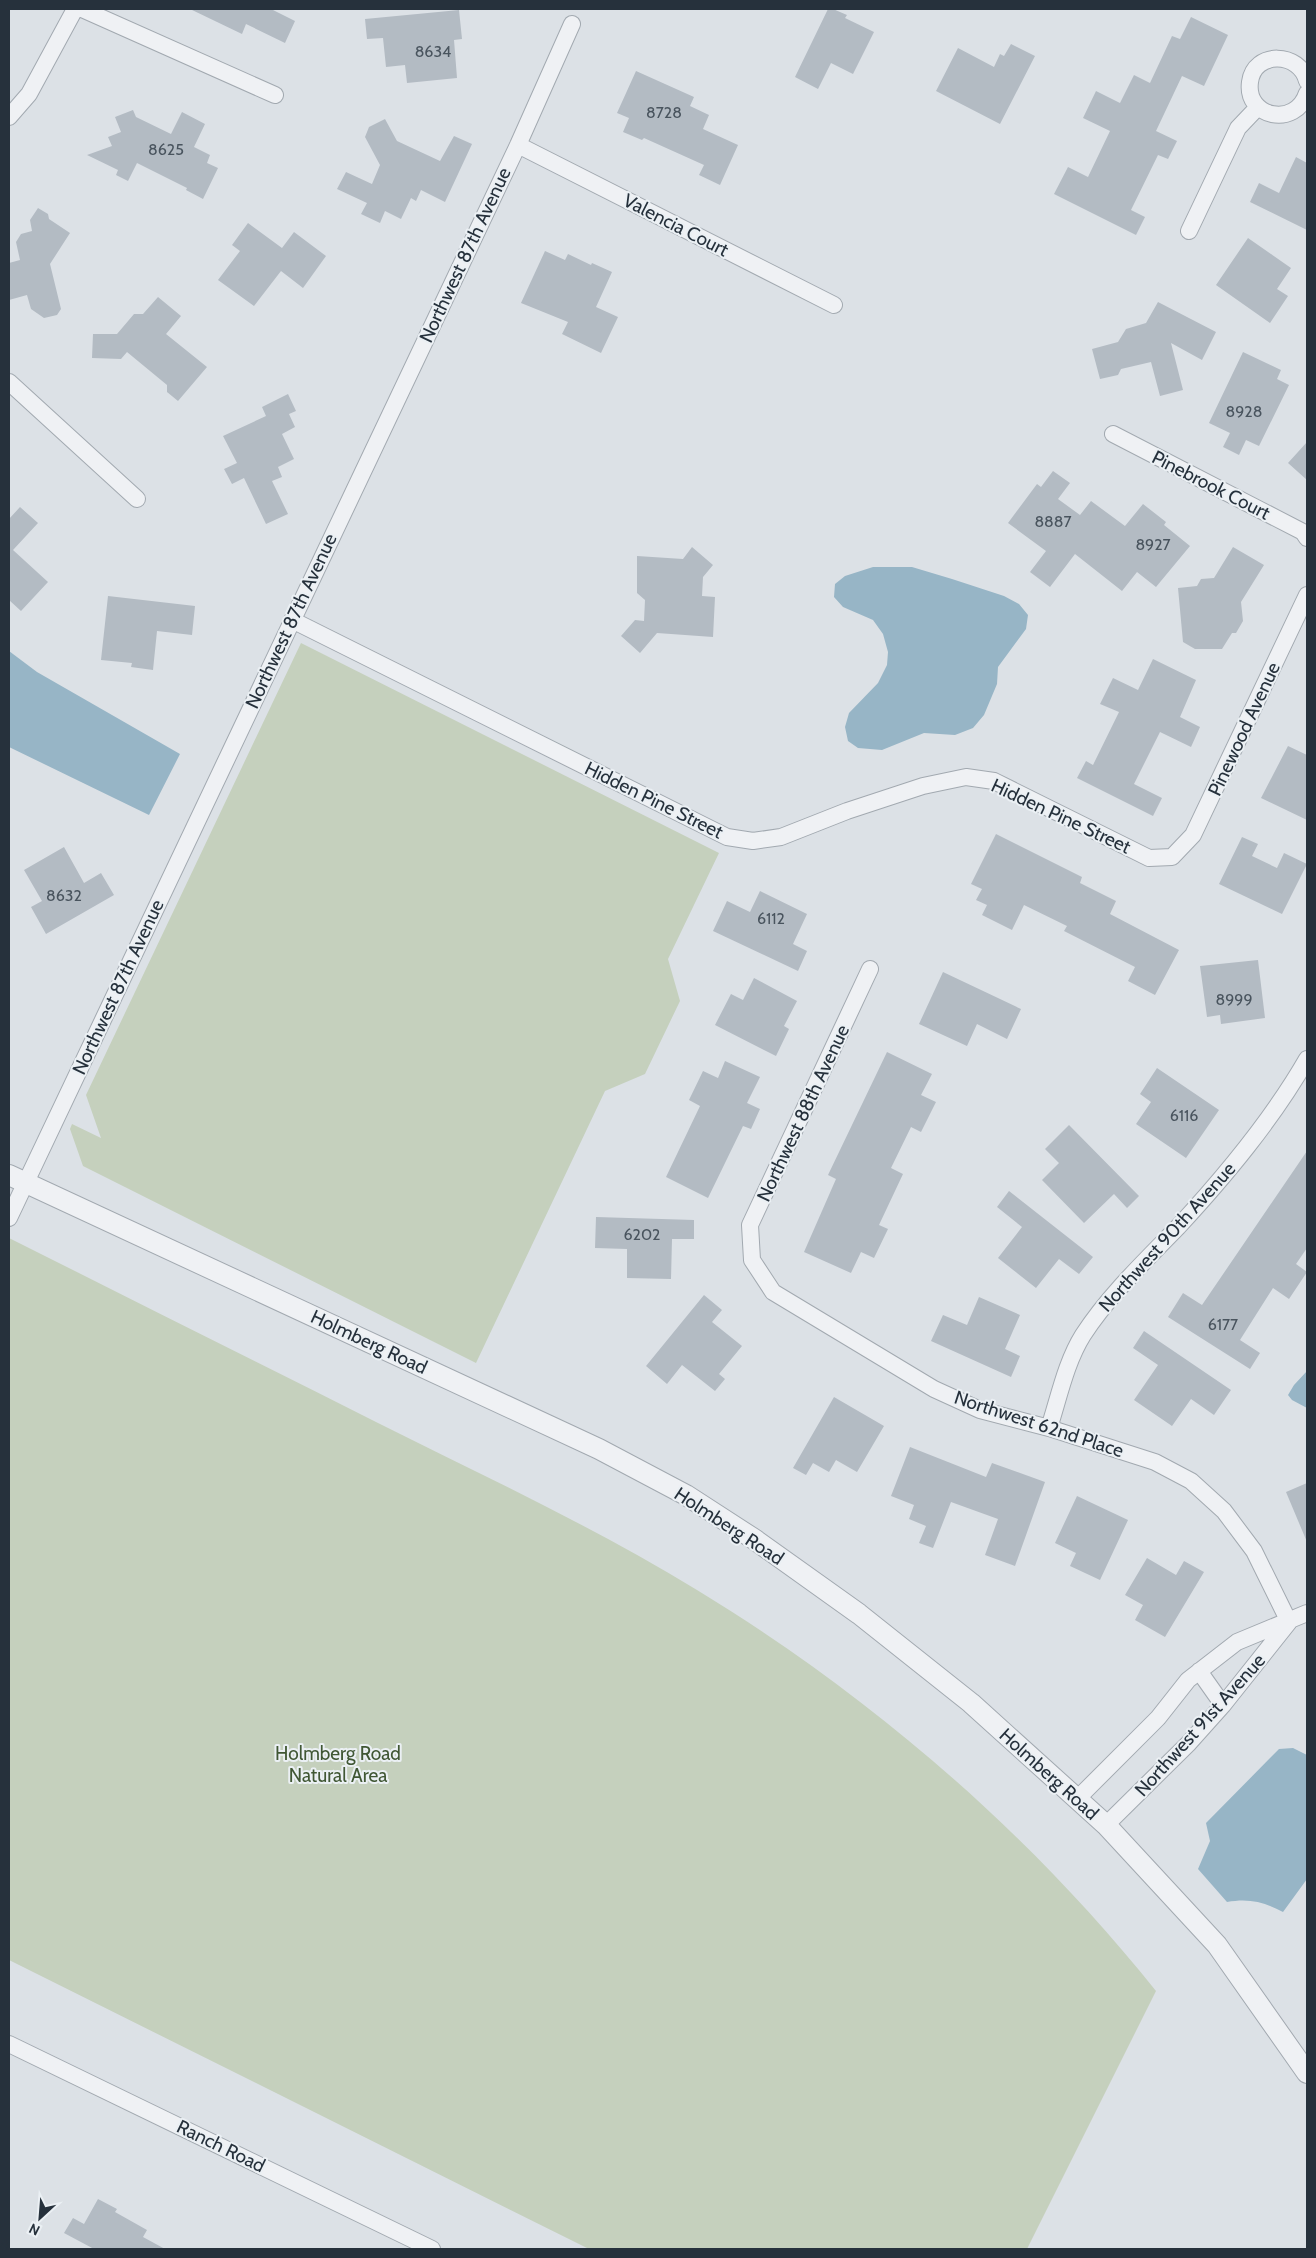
<svg xmlns="http://www.w3.org/2000/svg" width="1316" height="2258" font-family="Cabin,sans-serif">
	<rect width="100%" height="100%" fill="#dce1e6"/>
	<path fill="#c5d0bd" d="M301,643L719,853L668,959L680,1001L645,1074L605,1091L476,1363L83,1166L70,1129L72,1124L101,1138L86,1095Z
		M9,1238C131,1299 254,1361 376,1422C484,1476 594,1527 697,1590C870,1695 1029,1832 1156,1991L1027,2249H589L9,1960Z"/>
	<path fill="#97b5c6" d="M873,567H912L952,579L1004,596L1019,604L1028,615L1026,629L998,667L997,684L984,715L973,728L955,735L924,733L882,750L858,748L848,741L845,727L849,713L878,683L887,665L888,652L883,634L873,620L843,607L834,597L835,584L845,576Z
		M9,651L37,672L180,754L149,815L9,747Z
		M1307,1371V1408L1292,1400L1288,1395L1294,1385Z
		M1293,1748L1307,1755V1879L1283,1912C1264,1902 1249,1898 1227,1902L1198,1869L1210,1841L1206,1823L1279,1749Z"/>
	<path fill="#b3bbc3" d="M190,9H271L295,21L285,43L246,24L242,34Z
		M828,9H833L847,15L845,18L874,32L853,74L831,63L818,89L795,77Z
		M459,10L462,39L454,40L457,78L407,83L405,65L386,67L383,38L367,39L365,19Z
		M1191,17L1228,35L1204,86L1182,76L1156,131L1177,141L1168,159L1158,155L1131,210L1145,217L1136,235L1054,194L1068,167L1088,177L1110,131L1083,118L1096,91L1120,103L1134,75L1150,83L1172,36L1180,39Z
		M1011,44L1035,56L1000,124L936,91L958,48L994,67L1000,54L1004,56Z
		M636,71L694,97L690,106L709,115L703,129L738,145L720,185L699,175L704,165L644,138L642,140L623,132L629,118L617,113Z
		M133,110L136,117L171,134L182,112L205,124L194,147L210,155L207,163L218,168L203,199L186,190L187,188L137,163L128,181L116,175L118,170L87,155L112,146L108,137L121,132L115,117Z
		M385,119L397,141L440,161L454,136L472,144L445,202L421,190L416,201L411,198L401,219L385,211L380,223L361,214L367,203L337,189L346,172L372,184L380,165L365,137L369,127Z
		M1296,157L1307,163V230L1250,202L1259,183L1279,193Z
		M38,208L48,214L49,219L70,233L50,264L61,309L57,315L44,318L31,309L27,295L9,300V263L20,260L16,242L21,234L32,231L30,220Z
		M248,223L282,248L294,232L326,256L303,288L281,271L254,306L218,280L240,251L232,245Z
		M1248,238L1291,268L1277,289L1288,296L1270,323L1216,285Z
		M545,251L565,260L568,254L591,265L592,263L612,272L596,307L618,317L601,353L562,334L568,322L521,303Z
		M158,297L181,316L166,334L207,367L178,401L167,392V385L127,352L121,359L92,358L93,334H117L134,314H143Z
		M1158,302L1216,332L1202,360L1171,343L1183,390L1160,396L1151,362L1121,369L1118,375L1100,379L1092,349L1118,342L1126,329L1146,323Z
		M1243,352L1281,370L1277,379L1289,385L1259,446L1246,440L1239,455L1223,447L1230,433L1209,423Z
		M288,394L296,411L289,414L295,427L282,434L294,459L278,467L282,477L272,481L288,514L266,524L244,478L232,484L224,469L237,463L223,436L266,416L262,407Z
		M1307,442V480L1288,463Z
		M1053,471L1070,483L1058,499L1080,515L1091,501L1125,526L1143,504L1166,522L1164,525L1190,546L1156,587L1137,572L1122,591L1075,554L1050,587L1030,572L1046,551L1008,523L1037,484L1041,487Z
		M20,507L38,523L13,550L48,582L21,611L9,600V519Z
		M692,547L713,565L703,577L702,596L715,597L713,637L657,633L640,653L621,636L635,620L644,621L645,600L637,593V556L683,559Z
		M1233,547L1264,565L1241,602L1243,621L1236,633H1232L1222,649H1195L1183,642L1178,588L1197,586L1201,579L1214,578Z
		M108,596L195,606L192,635L157,631L153,670L131,667L132,663L101,660Z
		M1153,659L1196,680L1180,717L1200,727L1191,747L1160,732L1134,784L1162,798L1153,816L1077,778L1086,761L1093,765L1119,712L1100,704L1113,678L1138,690Z
		M1288,746L1307,755V820L1261,798Z
		M996,834L1082,877L1080,883L1116,901L1110,914L1179,950L1155,995L1128,981L1135,967L1064,931L1067,926L1024,905L1012,930L982,915L987,905L976,900L982,889L971,884Z
		M1242,837L1258,844L1252,856L1277,868L1284,853L1307,864L1282,914L1219,884Z
		M64,847L84,883L101,873L114,895L46,934L31,907L42,901L24,870Z
		M760,891L807,914L793,944L807,951L798,971L713,931L727,901L750,912Z
		M1258,960L1265,1018L1221,1024L1220,1015L1207,1017L1200,966Z
		M943,972L1021,1009L1007,1039L977,1024L967,1046L919,1024Z
		M754,978L797,1001L784,1026L789,1029L776,1056L715,1025L731,994L743,1000Z
		M887,1052L932,1074L921,1095L936,1102L921,1132L911,1127L891,1168L903,1174L879,1225L888,1229L874,1258L861,1252L851,1273L804,1252L836,1179L828,1175Z
		M725,1061L760,1077L747,1103L760,1109L751,1129L743,1126L708,1198L666,1177L700,1106L689,1100L703,1071L718,1078Z
		M1157,1068L1219,1110L1186,1158L1136,1124L1151,1102L1140,1094Z
		M1069,1125L1139,1196L1127,1208L1114,1194L1084,1223L1042,1180L1059,1163L1045,1149Z
		M1307,1151V1248L1296,1264L1307,1272L1289,1299L1273,1288L1240,1340L1260,1353L1250,1369L1168,1317L1183,1293L1202,1305Z
		M1009,1191L1093,1257L1079,1274L1059,1259L1036,1288L998,1258L1022,1227L997,1207Z
		M596,1217L694,1220V1239H672L671,1279L627,1278V1249L595,1248Z
		M704,1295L722,1310L712,1322L742,1346L719,1374L725,1379L715,1391L682,1365L667,1384L646,1366Z
		M979,1297L1020,1315L1005,1349L1020,1356L1011,1377L931,1341L943,1315L967,1325Z
		M1144,1331L1231,1390L1214,1415L1191,1399L1172,1426L1134,1400L1158,1365L1133,1348Z
		M834,1397L884,1426L857,1472L836,1460L829,1472L813,1463L806,1475L793,1468Z
		M910,1447L986,1477L992,1463L1045,1482L1015,1566L985,1555L998,1519L951,1502L933,1548L919,1543L926,1526L909,1519L914,1505L891,1496Z
		M1307,1483V1542L1286,1492Z
		M1077,1496L1128,1520L1100,1580L1070,1566L1076,1553L1055,1543Z
		M1147,1558L1176,1575L1184,1561L1204,1572L1165,1637L1135,1620L1143,1605L1125,1595Z
		M98,2199L117,2209L115,2212L147,2230L143,2237L165,2249H94L64,2233L73,2218L84,2224Z"/>
	<g fill="none" stroke-linecap="round" stroke-linejoin="round">
		<g stroke="#a2a9b0" stroke-width="18">
			<path id="minor" d="M82,9L275,95
				M1307,81C1300,52 1254,50 1250,82C1245,118 1296,128 1307,93
				M9,117L29,94L75,9
				M518,145L834,305
				M1189,231L1238,128L1258,107
				M9,382L137,499
				M1113,434L1303,532L1307,538
				M292,620L727,837L753,841L781,837L847,811L923,786L966,777L994,781L1149,858L1172,857L1193,835L1307,595
				M870,969L750,1225L752,1260L773,1292L934,1389L980,1410L1049,1428L1155,1462L1191,1481L1224,1511L1254,1551L1289,1622
				M9,1218L518,145L572,24
				M1049,1428C1059,1397 1066,1362 1083,1335C1109,1295 1145,1261 1178,1227C1226,1175 1272,1120 1307,1059
				M1199,1671L1223,1705
				M1077,1799L1158,1718L1188,1680L1237,1642L1307,1613
				M1106,1825L1189,1743L1223,1705L1289,1622
				M9,2044L432,2249"/>
		</g>
		<g stroke="#a2a9b0" stroke-width="22">
			<path id="tertiary" d="M9,1175L599,1449L686,1495L754,1539L859,1614L971,1703L1106,1825L1217,1945L1307,2073"/>
		</g>
		<use href="#minor" stroke="#eff1f4" stroke-width="16"/>
		<use href="#tertiary" stroke="#eff1f4" stroke-width="20"/>
	</g>
	<g text-anchor="middle" dominant-baseline="central" stroke-width="4" stroke-linejoin="round" paint-order="stroke">
		<g font-size="16" fill="#49545e">
			<text x="433" y="51">8634</text>
			<text x="664" y="112">8728</text>
			<text x="166" y="149">8625</text>
			<text x="1244" y="411">8928</text>
			<text x="1053" y="521">8887</text>
			<text x="1153" y="544">8927</text>
			<text x="64" y="895">8632</text>
			<text x="771" y="918">6112</text>
			<text x="1234" y="999">8999</text>
			<text x="1184" y="1115">6116</text>
			<text x="642" y="1234">6202</text>
			<text x="1223" y="1324">6177</text>
		</g>
		<g font-size="19" fill="#26313c" stroke="#ebf0f4">
			<text transform="translate(676 225) rotate(27)">Valencia Court</text>
			<text transform="translate(465 255) rotate(-65)">Northwest 87th Avenue</text>
			<text transform="translate(1211 485) rotate(27)">Pinebrook Court</text>
			<text transform="translate(291 621) rotate(-65)">Northwest 87th Avenue</text>
			<text transform="translate(1244 729) rotate(-65)">Pinewood Avenue</text>
			<text transform="translate(654 800) rotate(26)">Hidden Pine Street</text>
			<text transform="translate(1061 816) rotate(25)">Hidden Pine Street</text>
			<text transform="translate(118 987) rotate(-65)">Northwest 87th Avenue</text>
			<text transform="translate(803 1113) rotate(-65)">Northwest 88th Avenue</text>
			<text transform="translate(1167 1237) rotate(-48)">Northwest 90th Avenue</text>
			<text transform="translate(369 1342) rotate(25)">Holmberg Road</text>
			<text transform="translate(1039 1424) rotate(18)">Northwest 62nd Place</text>
			<text transform="translate(729 1526) rotate(33)">Holmberg Road</text>
			<text transform="translate(1200 1725) rotate(-48)">Northwest 91st Avenue</text>
			<text transform="translate(1049 1774) rotate(42)">Holmberg Road</text>
			<text transform="translate(221 2146) rotate(26)">Ranch Road</text>
		</g>
		<g font-size="19" fill="#405734" stroke="#ebf0f4">
			<text x="338" y="1753">Holmberg Road<tspan x="338" dy="22">Natural Area</tspan></text>
		</g>
	</g>
	<rect width="1316" height="2258" fill="none" stroke="#26313c" stroke-width="20"/>
	<g transform="translate(40 2218) rotate(206)" stroke="#ebf0f4" stroke-width="4" paint-order="stroke">
	<path d="M0-4L9 19L0 12L-9 19Z" fill="#26313c"/>
	<text y="-8" font-size="14" font-weight="bold" text-anchor="middle" fill="#26313c">N</text>
	</g>
</svg>
